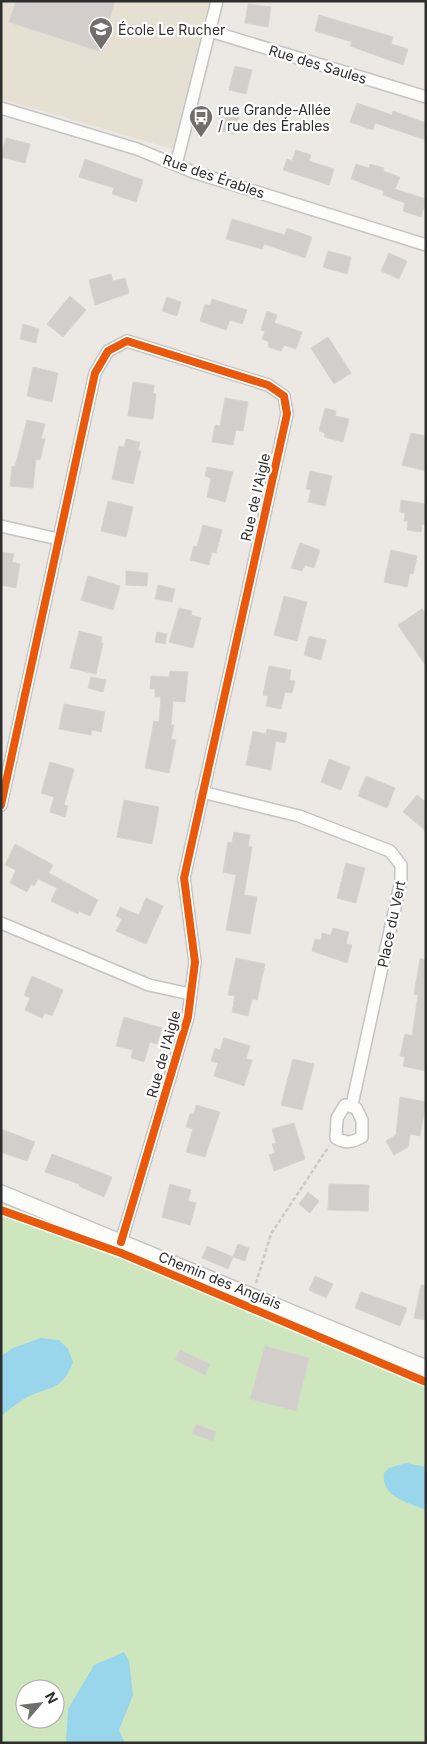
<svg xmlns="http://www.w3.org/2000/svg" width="427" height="1744" font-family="Inter,sans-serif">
	<rect width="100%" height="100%" fill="#ece8e4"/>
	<path fill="#e6e0d3" d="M1,1H214L176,150L1,99Z"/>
	<path fill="#cee6be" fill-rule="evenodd" d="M1,1201L121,1242L426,1366V1743H1ZM25,1689H55V1719H25Z"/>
	<path fill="#99d6ec" d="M41,1338L59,1340L68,1349L73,1362C61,1393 49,1385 24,1399C16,1404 9,1410 1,1416V1356L13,1348Z
		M406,1463L426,1467V1510C407,1502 381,1497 384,1473L389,1468Z
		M124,1652L129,1661L133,1695L119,1730L125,1743H66L68,1709L94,1665Z"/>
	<path fill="#d1cecb" stroke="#d7d4d0" d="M16,1H115L99,51L9,22Z
		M248,4L271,7L268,27L245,23Z
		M319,15L393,37L391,44L408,49L403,65L350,46L352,42L315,31Z
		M235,66L252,70L246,94L229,90Z
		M357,103L392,115L393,111L426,123V140L375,123L373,130L350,122Z
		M222,111L239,116L234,134L217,130Z
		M6,138L30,144L25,163L1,157Z
		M296,150L311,155L309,161L334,169L329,185L283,170L287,159L292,161Z
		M85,159L143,180L136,202L112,194L114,188L79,177Z
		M356,164L369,168L370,164L384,168L383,171L400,177L395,189L426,199L421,217L403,211L405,203L383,195L384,191L351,179Z
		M232,219L285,235L287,228L312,237L305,258L264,244L262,249L226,239Z
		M328,251L351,257L347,274L323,267Z
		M389,253L407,261L399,279L381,271Z
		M111,274L113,281L125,278L129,293L95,305L89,280Z
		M70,296L86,310L63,337L47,324Z
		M167,297L181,302L177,316L162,311Z
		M212,299L247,310L242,324L230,320L226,330L200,321L205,304L210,306Z
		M267,311L277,315L274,323L302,332L296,349L284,345L281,351L268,347L269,342L262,339L265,331L261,330Z
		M23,324L39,329L36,343L20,339Z
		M328,337L351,373L334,384L311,348Z
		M33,367L58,373L52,402L27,396Z
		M133,382L154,385L153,393L156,394L153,419L128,416Z
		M225,398L248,402L243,431L236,430L233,445L212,442L215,425L220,426Z
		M325,408L336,411L335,416L349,419L343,442L324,437L325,433L319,431Z
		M27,420L45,424L41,439H45L40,460L36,459L33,488L10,486L12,466L15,467Z
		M411,433L426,436V471L402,465Z
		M126,439L140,442L138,451H141L133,484L112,479L119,446L124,447Z
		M207,467L233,472L225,502L207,497L211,478L205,476Z
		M310,471L332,476L325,506L308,502L311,490L306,489Z
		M401,500L426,504V525L422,524L421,532L407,530L408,521H404L405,513L400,512Z
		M108,501L133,507L126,537L101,531Z
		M203,525L222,530L216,553L212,552L209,565L190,560L194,546L197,547Z
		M300,543L320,550L314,568L305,565L302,571L291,568Z
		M391,550L417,556L413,574L410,573L407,587L384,582Z
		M1,552L14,554L12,562L20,564L16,588L1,585Z
		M126,571L148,573L147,586L126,585Z
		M88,576L120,586L113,610L81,600Z
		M158,585L175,589L172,602L155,599Z
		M284,596L307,602L297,641L274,635Z
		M179,608L192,611L191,615L201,618L193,648L169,642Z
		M422,609L426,614V666L398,625Z
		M79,631L102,637L101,643H103L96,674L70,668Z
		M157,632L167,634L165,644L155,642Z
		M309,636L326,640L321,660L304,655Z
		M269,666L291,670L289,680L295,681L292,693L285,692L281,709L266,706L268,696L263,695Z
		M170,671L188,672L185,702L173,701L171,725H174L171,739L176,740L169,773L145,768L154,721L159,722L161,697H155V689H150L151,676L169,677Z
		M91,677L106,680L103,692L88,688Z
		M64,704L105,712L101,732L92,730L91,735L59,729Z
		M267,729L287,733L285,743L276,741L271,770L246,765L253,731L266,734Z
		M329,759L350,767L341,790L321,782Z
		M50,762L74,769L64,805L68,806L65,817L50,812L54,797L41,793Z
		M366,776L395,788L387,808L358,796Z
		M417,795L426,802V831L403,812Z
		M124,800L159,807L152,844L117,837Z
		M234,832L250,835L248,846L252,847L244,895L257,897L250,934L226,930L236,875L223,872L228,842L232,843Z
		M15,844L53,865L49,873L98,900L90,916L79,911L78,914L51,901L57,888L38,879L34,886L31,884L27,892L10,883L16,870L5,865Z
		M346,863L365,868L356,903L337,898Z
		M146,898L163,906L146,944L116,931L122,919L116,916L120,907L139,915Z
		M333,928L349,932L346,944L352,945L347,963L312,951L315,939L321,940L322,933L331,935Z
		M236,958L265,964L257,1000L252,999L248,1016L232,1012L235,996L228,995Z
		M420,959H426V1071L403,1066L405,1057L400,1056L405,1034L412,1036L418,995L414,994Z
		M32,976L63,990L52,1016L45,1013L42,1018L25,1010L30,998L24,995Z
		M124,1017L162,1028L157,1044L150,1042L144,1062L131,1058L133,1050L116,1046Z
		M224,1038L250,1046L246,1059L252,1060L244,1086L214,1076L218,1063L211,1061L215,1048L220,1050Z
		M293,1059L314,1064L302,1110L281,1105Z
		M400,1097L426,1102L420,1136L410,1134L408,1147L394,1155L386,1141L396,1135Z
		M196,1105L220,1112L205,1157L186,1152L193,1129L186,1127L190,1114H194Z
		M294,1123L305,1159L274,1171L269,1155L275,1153L272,1144L276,1143L272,1129Z
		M1,1129L35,1142L27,1161L1,1152Z
		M52,1154L112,1177L104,1197L79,1186V1184L45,1172Z
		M170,1184L191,1190L188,1201L196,1203L190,1225L162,1217Z
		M329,1184L369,1185L368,1211L328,1210Z
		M308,1192L319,1201L310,1213L299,1204Z
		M238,1244L249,1248L245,1261L233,1257Z
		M207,1246L233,1257L228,1269L202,1258Z
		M315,1276L333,1284L326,1298L309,1290Z
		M421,1285L426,1286V1320L414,1318Z
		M361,1292L407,1308L400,1326L355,1308Z
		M265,1346L309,1358L296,1411L250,1399Z
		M180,1350L210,1364L205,1375L175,1360Z
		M196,1424L216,1432L213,1441L192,1434Z"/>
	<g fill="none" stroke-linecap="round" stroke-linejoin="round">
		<g stroke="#c5c4c5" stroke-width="14">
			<path id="street" d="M210,31L426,97
				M1,108L137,149L193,172L426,245
				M176,165L217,1
				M1,526L58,539
				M202,792L299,816L390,851L401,865V880L352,1105
				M1,805L95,373L108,351L127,341L268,385L284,396L287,414L184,878L195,962L188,1017L121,1242
				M1,923L149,985L190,994
				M345,1105L356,1108L362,1120V1137C353,1142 346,1144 336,1138L337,1118Z"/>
		</g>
		<g stroke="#c5c4c5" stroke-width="18">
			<path id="secondary" d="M1,1193L426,1368"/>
		</g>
		<path stroke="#c9c9c8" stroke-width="2.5" stroke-dasharray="4 2.5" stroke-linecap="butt" d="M256,1283L271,1234L329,1146"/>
		<use href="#street" stroke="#fcfcfb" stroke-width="11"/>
		<use href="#secondary" stroke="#fcfcfb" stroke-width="15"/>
		<g stroke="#fff" stroke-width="11">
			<path id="cycleway" d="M1,805L95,373L108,351L127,341L268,385L284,396L287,414L184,878L195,962L188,1017L121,1242
				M1,1210L121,1253L426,1382"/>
		</g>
		<use href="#cycleway" stroke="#e8590c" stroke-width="8"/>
	</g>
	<defs>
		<g id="school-pin" transform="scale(1.25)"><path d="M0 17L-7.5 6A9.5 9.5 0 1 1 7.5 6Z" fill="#706f6e" stroke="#fff"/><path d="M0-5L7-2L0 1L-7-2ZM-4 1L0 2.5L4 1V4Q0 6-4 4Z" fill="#fff"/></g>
		<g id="bus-pin" transform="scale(1.25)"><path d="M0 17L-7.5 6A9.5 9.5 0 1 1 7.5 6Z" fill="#706f6e" stroke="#fff"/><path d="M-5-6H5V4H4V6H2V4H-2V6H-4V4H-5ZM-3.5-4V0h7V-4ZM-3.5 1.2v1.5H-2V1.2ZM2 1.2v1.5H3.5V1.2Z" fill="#fff"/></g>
	</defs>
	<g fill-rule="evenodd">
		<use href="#school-pin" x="101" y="29"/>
		<use href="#bus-pin" x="201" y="117"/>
	</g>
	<g text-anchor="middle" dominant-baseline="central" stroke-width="4.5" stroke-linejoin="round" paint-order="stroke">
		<g font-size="14" fill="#2e2e2e" stroke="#fff" text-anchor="start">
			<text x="118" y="29">École Le Rucher</text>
			<text x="218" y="109">rue Grande-Allée<tspan x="218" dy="16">/ rue des Érables</tspan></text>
		</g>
		<g font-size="14" fill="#2e2e2e" stroke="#fff">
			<text transform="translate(318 64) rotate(17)">Rue des Saules</text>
			<text transform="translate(214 176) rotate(19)">Rue des Érables</text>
			<text transform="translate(255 497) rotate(-77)">Rue de l'Aigle</text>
			<text transform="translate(391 924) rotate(-78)">Place du Vert</text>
			<text transform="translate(163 1054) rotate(-74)">Rue de l'Aigle</text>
			<text transform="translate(220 1280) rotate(22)">Chemin des Anglais</text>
		</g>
	</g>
	<rect width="427" height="1744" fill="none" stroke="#2e2e2e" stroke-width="5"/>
	<g transform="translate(40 1704) rotate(62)"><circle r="24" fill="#ffffff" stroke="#ababab"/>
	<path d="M0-4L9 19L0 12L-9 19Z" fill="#706f6e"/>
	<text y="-8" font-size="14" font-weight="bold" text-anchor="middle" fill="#2e2e2e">N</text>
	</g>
</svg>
